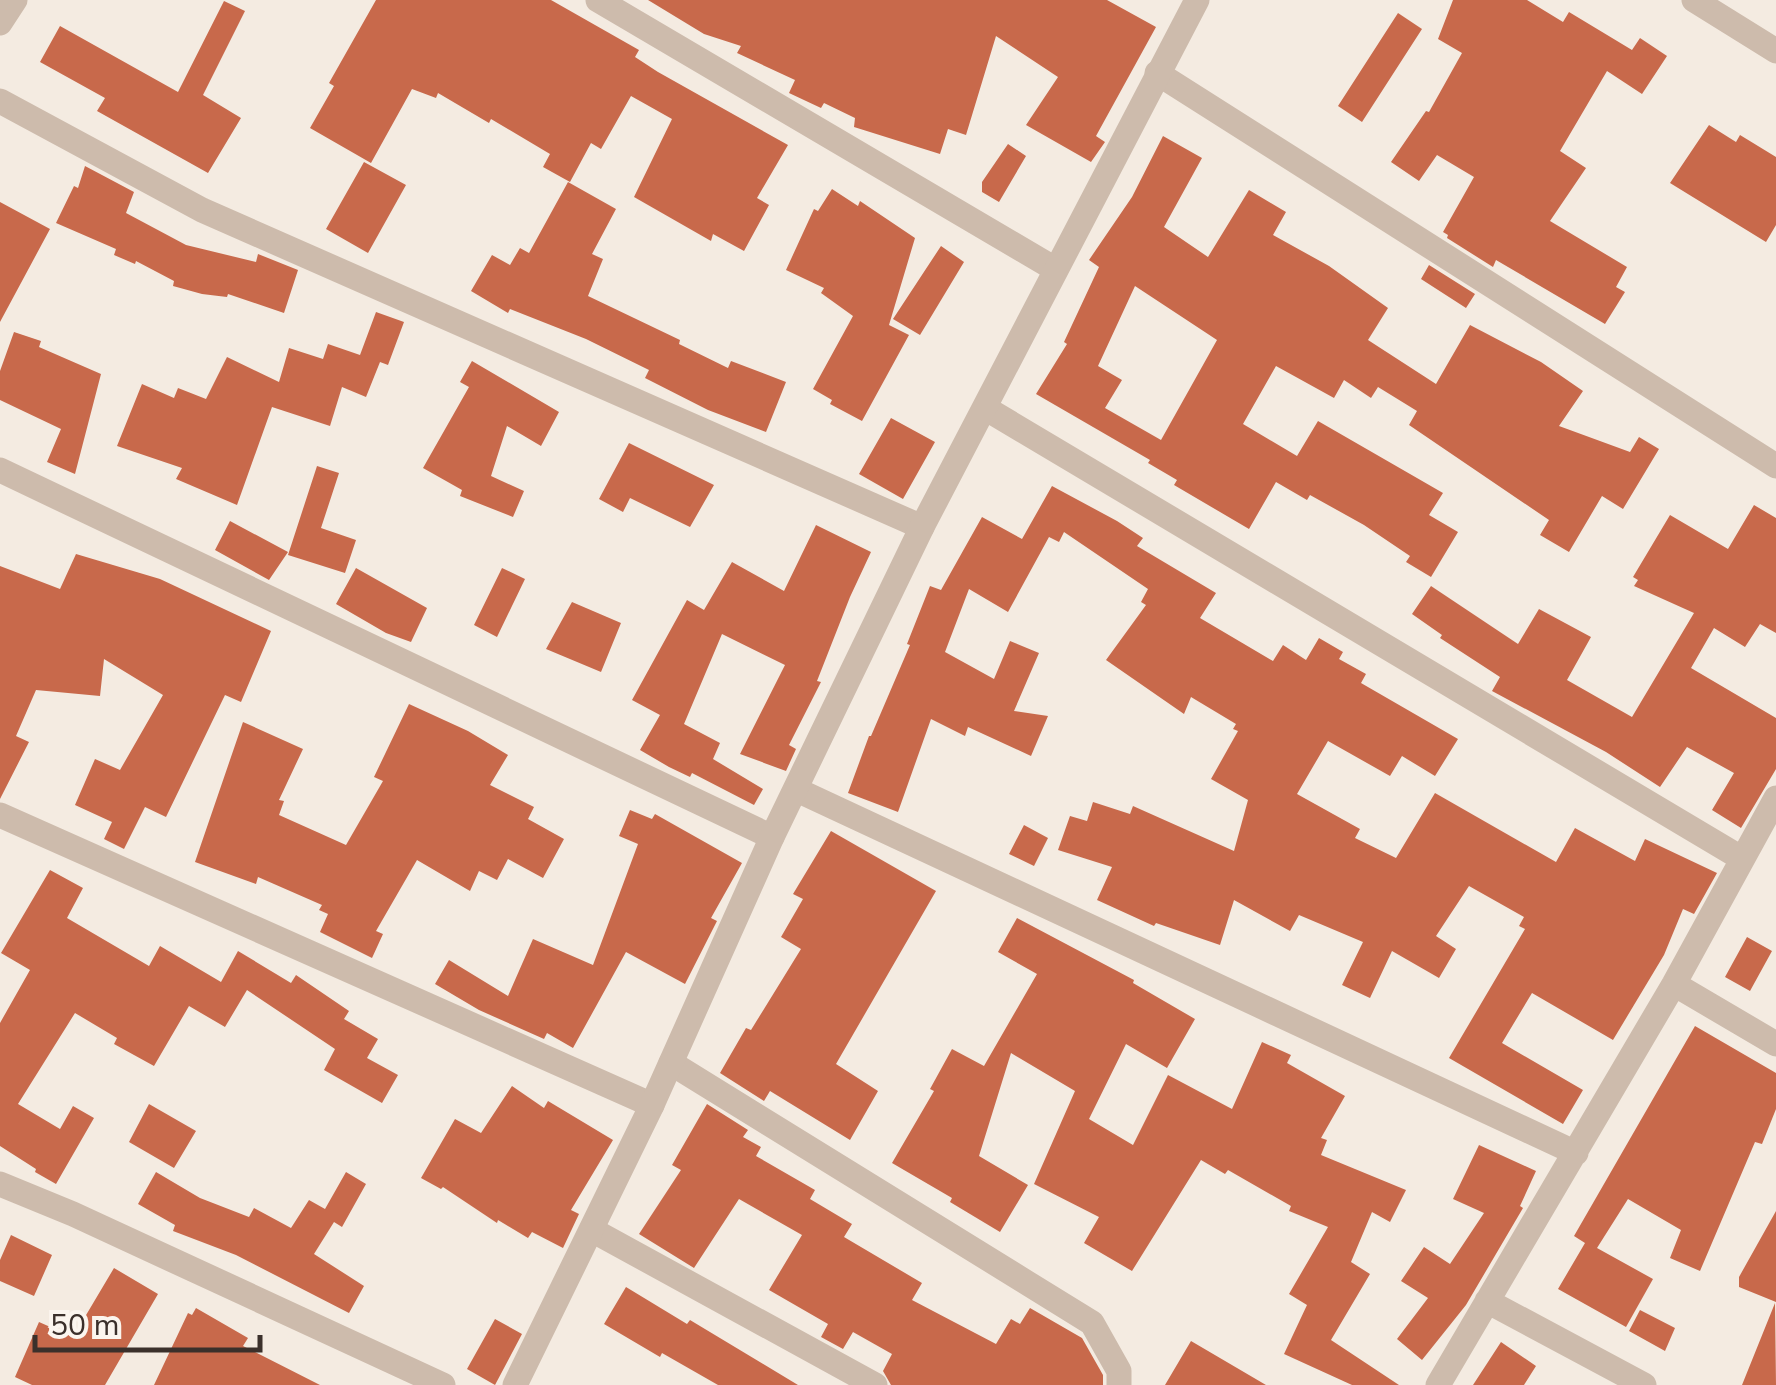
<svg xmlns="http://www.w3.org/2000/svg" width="1776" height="1385" font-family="'Nunito Sans',sans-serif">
	<rect width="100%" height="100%" fill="#f4ebe1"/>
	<path fill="#c8694b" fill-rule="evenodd" d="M376,0H551L639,50L635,57L658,72L788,145L757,198L769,205L744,251L713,234L711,241L634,197L672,119L631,96L601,149L591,143L570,182L543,167L550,154L491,119L489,123L438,93L436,98L412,89L371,163L310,128L334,86L329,83Z
		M648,0H1107L1156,27L1096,136L1105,142L1091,162L1026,125L1058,77L996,36L966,135L948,129L940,154L854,127L855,118L824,103L821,108L789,93L795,80L737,53L741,46L704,34Z
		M1453,0H1527L1563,22L1569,12L1632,50L1640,38L1667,56L1642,94L1607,71L1560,151L1586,168L1550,221L1627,267L1616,287L1625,292L1605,324L1496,260L1493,267L1447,238L1448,235L1443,232L1474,177L1437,155L1419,181L1391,162L1426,111L1429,112L1462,53L1438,39Z
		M224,1L245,11L203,95L241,118L208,173L97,111L105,98L40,62L60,26L178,92Z
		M1398,13L1422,29L1362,122L1338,106Z
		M1709,125L1736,142L1740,135L1776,157V225L1766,242L1670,183Z
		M1163,136L1202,158L1164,227L1208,257L1249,190L1286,212L1273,235L1329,266L1388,308L1368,340L1436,384L1470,325L1541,362L1583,391L1559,426L1630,452L1639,437L1659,449L1623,509L1602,496L1569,552L1540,535L1549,520L1409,425L1417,411L1378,387L1371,398L1344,380L1334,398L1276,366L1243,424L1297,456L1318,421L1443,493L1429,515L1458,532L1431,577L1406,562L1410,556L1364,525L1310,495L1307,500L1276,482L1249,529L1174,485L1177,480L1148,463L1150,460L1036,394L1067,344L1064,342L1099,267L1089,260L1132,197ZM1135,286L1217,340L1161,440L1105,408L1122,380L1098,366Z
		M1008,144L1026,156L999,202L982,192V182Z
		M364,162L406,185L368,253L326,229Z
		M85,166L134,192L126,213L186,245L256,262L258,254L298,270L284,313L228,294L227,297L202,294L173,286L174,281L136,261L135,264L114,255L116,249L56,223L74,186L78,188Z
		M568,182L616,209L592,254L603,259L588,296L680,340L679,344L728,368L731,361L786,382L766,432L708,410L645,378L649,370L586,339L510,309L508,313L471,291L492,255L510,265L520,248L529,253Z
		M832,189L858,206L860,201L915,238L889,325L909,335L862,421L830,404L832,400L813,389L853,316L821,293L824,288L786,270L814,209L818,211Z
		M0,202L50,229L0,322Z
		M941,246L964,262L920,335L893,319Z
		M1429,265L1475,294L1466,308L1421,279Z
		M376,312L404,322L388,365L380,362L366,397L342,387L330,426L272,407L237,505L176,479L182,468L117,446L142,384L174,398L178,388L206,399L227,357L279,382L289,348L323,359L328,344L360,355Z
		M14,332L41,341L39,347L101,374L75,474L47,462L61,429L0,400V371Z
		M472,361L559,412L541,446L507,426L491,476L524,491L513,517L460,496L462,490L423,468L469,387L460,382Z
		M891,418L935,442L903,499L859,474Z
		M629,443L714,485L690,527L630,498L623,512L599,499Z
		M317,466L339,473L321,528L356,540L345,573L288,555Z
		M1052,486L1117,521L1143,538L1137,546L1216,593L1200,618L1273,661L1283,645L1306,660L1319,638L1343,652L1339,659L1366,674L1361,683L1458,739L1435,776L1402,756L1390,776L1328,741L1297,794L1360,829L1355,838L1396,858L1435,793L1556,862L1575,828L1635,861L1645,839L1717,873L1694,914L1683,909L1664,955L1613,1040L1532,993L1502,1043L1583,1090L1563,1124L1449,1058L1525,929L1519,926L1524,917L1469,886L1436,936L1456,949L1439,978L1392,951L1370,998L1342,985L1363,942L1299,915L1290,931L1234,900L1220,945L1156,923L1154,926L1097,900L1112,867L1058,850L1070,816L1087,821L1093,802L1130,814L1133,806L1234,851L1248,800L1211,779L1238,731L1233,729L1236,724L1191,697L1184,714L1106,660L1146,605L1141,602L1148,589L1064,532L1059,542L1049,537L1008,612L969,589L945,652L994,679L1010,641L1039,653L1014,711L1048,716L1031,756L968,727L965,736L931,719L898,812L848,793L869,736H871L910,645L907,644L930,586L941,590L982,517L1022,539Z
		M1754,505L1776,518V633L1760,624L1745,647L1714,628L1691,668L1776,718V769L1741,828L1712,810L1734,773L1687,747L1660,787L1606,752L1492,691L1500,677L1440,638L1442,635L1412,614L1431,586L1518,644L1539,609L1591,637L1567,680L1632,717L1694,613L1634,586L1638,580L1633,577L1670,515L1728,549Z
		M230,521L288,552L269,580L215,550Z
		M816,525L871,552L850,597L817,681L821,682L789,745L796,749L786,771L740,754L785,665L722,634L684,724L720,743L713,759L763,789L754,805L692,773L690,777L669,767L640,750L660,715L632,700L687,600L704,610L732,562L784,591Z
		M76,554L160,579L271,631L241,702L225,695L166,817L145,807L124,849L104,839L112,822L75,805L95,759L120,770L163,695L104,659L100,696L36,690L16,736L29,742L0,799V566L60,589Z
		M356,568L427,608L411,642L386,633L336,604Z
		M502,568L525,579L497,637L474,625Z
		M572,602L621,623L601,672L546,649Z
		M409,704L468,731L508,755L490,785L534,807L528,819L564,839L543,878L508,859L497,880L479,871L470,891L417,860L376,931L383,934L372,958L320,932L328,914L319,910L322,905L258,877L256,884L195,862L243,722L303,749L279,800L284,801L279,815L346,845L383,781L374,777Z
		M630,810L652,819L655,814L742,863L711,918L717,921L685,984L626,952L573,1048L547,1033L544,1039L479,1010L435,984L449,960L508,996L533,939L593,965L638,844L619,836Z
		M1024,825L1048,838L1034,866L1009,854Z
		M831,831L936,891L836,1064L878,1091L850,1140L770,1091L764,1101L720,1073L746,1028L751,1030L801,949L781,937L803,899L793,894Z
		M50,870L83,888L67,918L149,966L160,946L221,982L238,951L291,983L296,975L349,1011L344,1019L378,1039L367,1058L398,1075L382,1103L324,1070L335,1049L247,990L225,1027L189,1006L154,1066L114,1044L117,1038L75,1013L18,1104L60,1129L73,1106L94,1118L56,1184L35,1172L36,1169L0,1146V1023L30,970L1,953Z
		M1017,918L1134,980L1133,983L1195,1019L1167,1068L1126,1044L1089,1119L1133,1145L1168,1075L1232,1109L1262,1042L1291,1055L1287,1063L1345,1096L1321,1138L1327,1140L1321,1155L1406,1190L1390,1222L1372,1212L1351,1262L1370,1274L1331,1340L1399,1385H1352L1284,1354L1307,1305L1289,1294L1328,1227L1289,1211L1291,1206L1228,1170L1225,1174L1201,1160L1132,1271L1084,1243L1099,1217L1034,1184L1075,1091L1011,1053L979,1156L1028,1185L1000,1232L950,1202L952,1198L892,1163L934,1091L930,1089L952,1049L984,1066L1037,974L998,952Z
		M1747,937L1772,951L1750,991L1725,977Z
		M1695,1026L1776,1073V1109L1762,1144L1755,1142L1700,1271L1670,1258L1681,1230L1628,1199L1597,1248L1653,1279L1626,1327L1558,1289L1585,1243L1574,1236Z
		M512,1086L544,1108L548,1101L613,1140L571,1210L579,1214L563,1248L532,1232L528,1238L498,1220L497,1223L443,1187L441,1189L421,1178L455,1119L481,1133Z
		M149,1104L196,1131L174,1168L129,1142Z
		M707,1104L748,1130L743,1137L761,1147L756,1156L815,1190L810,1199L852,1224L844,1237L922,1283L912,1300L996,1344L1011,1319L1020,1324L1030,1308L1082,1338L1103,1375V1385H891L883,1371L892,1354L853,1332L843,1349L821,1337L828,1324L769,1290L802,1235L739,1199L694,1268L639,1234L681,1170L672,1165Z
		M1479,1145L1536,1171L1520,1206L1523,1208L1466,1305L1422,1360L1397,1339L1428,1298L1401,1281L1424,1247L1450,1264L1484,1213L1453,1199Z
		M156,1172L200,1198L249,1217L254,1208L291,1228L309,1200L325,1209L346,1172L366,1184L342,1227L334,1222L314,1254L364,1286L349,1313L236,1255L173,1231L175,1225L138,1204Z
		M1776,1211V1302L1739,1287V1277Z
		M11,1235L52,1255L34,1296L0,1281V1260Z
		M114,1268L158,1294L105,1385H32L15,1377L39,1322L73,1337Z
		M626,1287L687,1324L690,1320L798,1385H718L662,1353L660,1357L604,1324Z
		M1775,1303L1776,1385H1742Z
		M196,1308L248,1338L243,1346L320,1385H154L188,1313L192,1315Z
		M1640,1310L1675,1328L1665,1351L1629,1331Z
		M495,1319L522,1334L495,1385L467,1369Z
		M1191,1341L1266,1385H1165Z
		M1501,1342L1536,1366L1524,1385H1473Z"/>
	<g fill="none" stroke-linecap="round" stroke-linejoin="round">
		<path stroke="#cdbbac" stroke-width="25" d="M598,0L1055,269
			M1694,0L1776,51
			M0,23L15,0
			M1157,73L1776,466
			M0,101L202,210L922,527
			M985,408L1741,858
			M0,470L772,837
			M797,790L1576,1153
			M0,815L652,1105
			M1674,984L1776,1044
			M671,1063L1092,1323L1119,1371V1385
			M0,1184L73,1214L443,1385
			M592,1230L875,1385
			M1487,1301L1644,1385
			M1438,1385L1674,984L1776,798"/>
		<path stroke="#cdbbac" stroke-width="25" d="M515,1385L652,1105L772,837L922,527L1197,0"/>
	</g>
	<path d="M35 1335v15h225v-15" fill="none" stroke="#3b302b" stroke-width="5"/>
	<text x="50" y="1335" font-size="30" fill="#3b302b" stroke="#fbf5ee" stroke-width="8" paint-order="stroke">50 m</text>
</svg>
